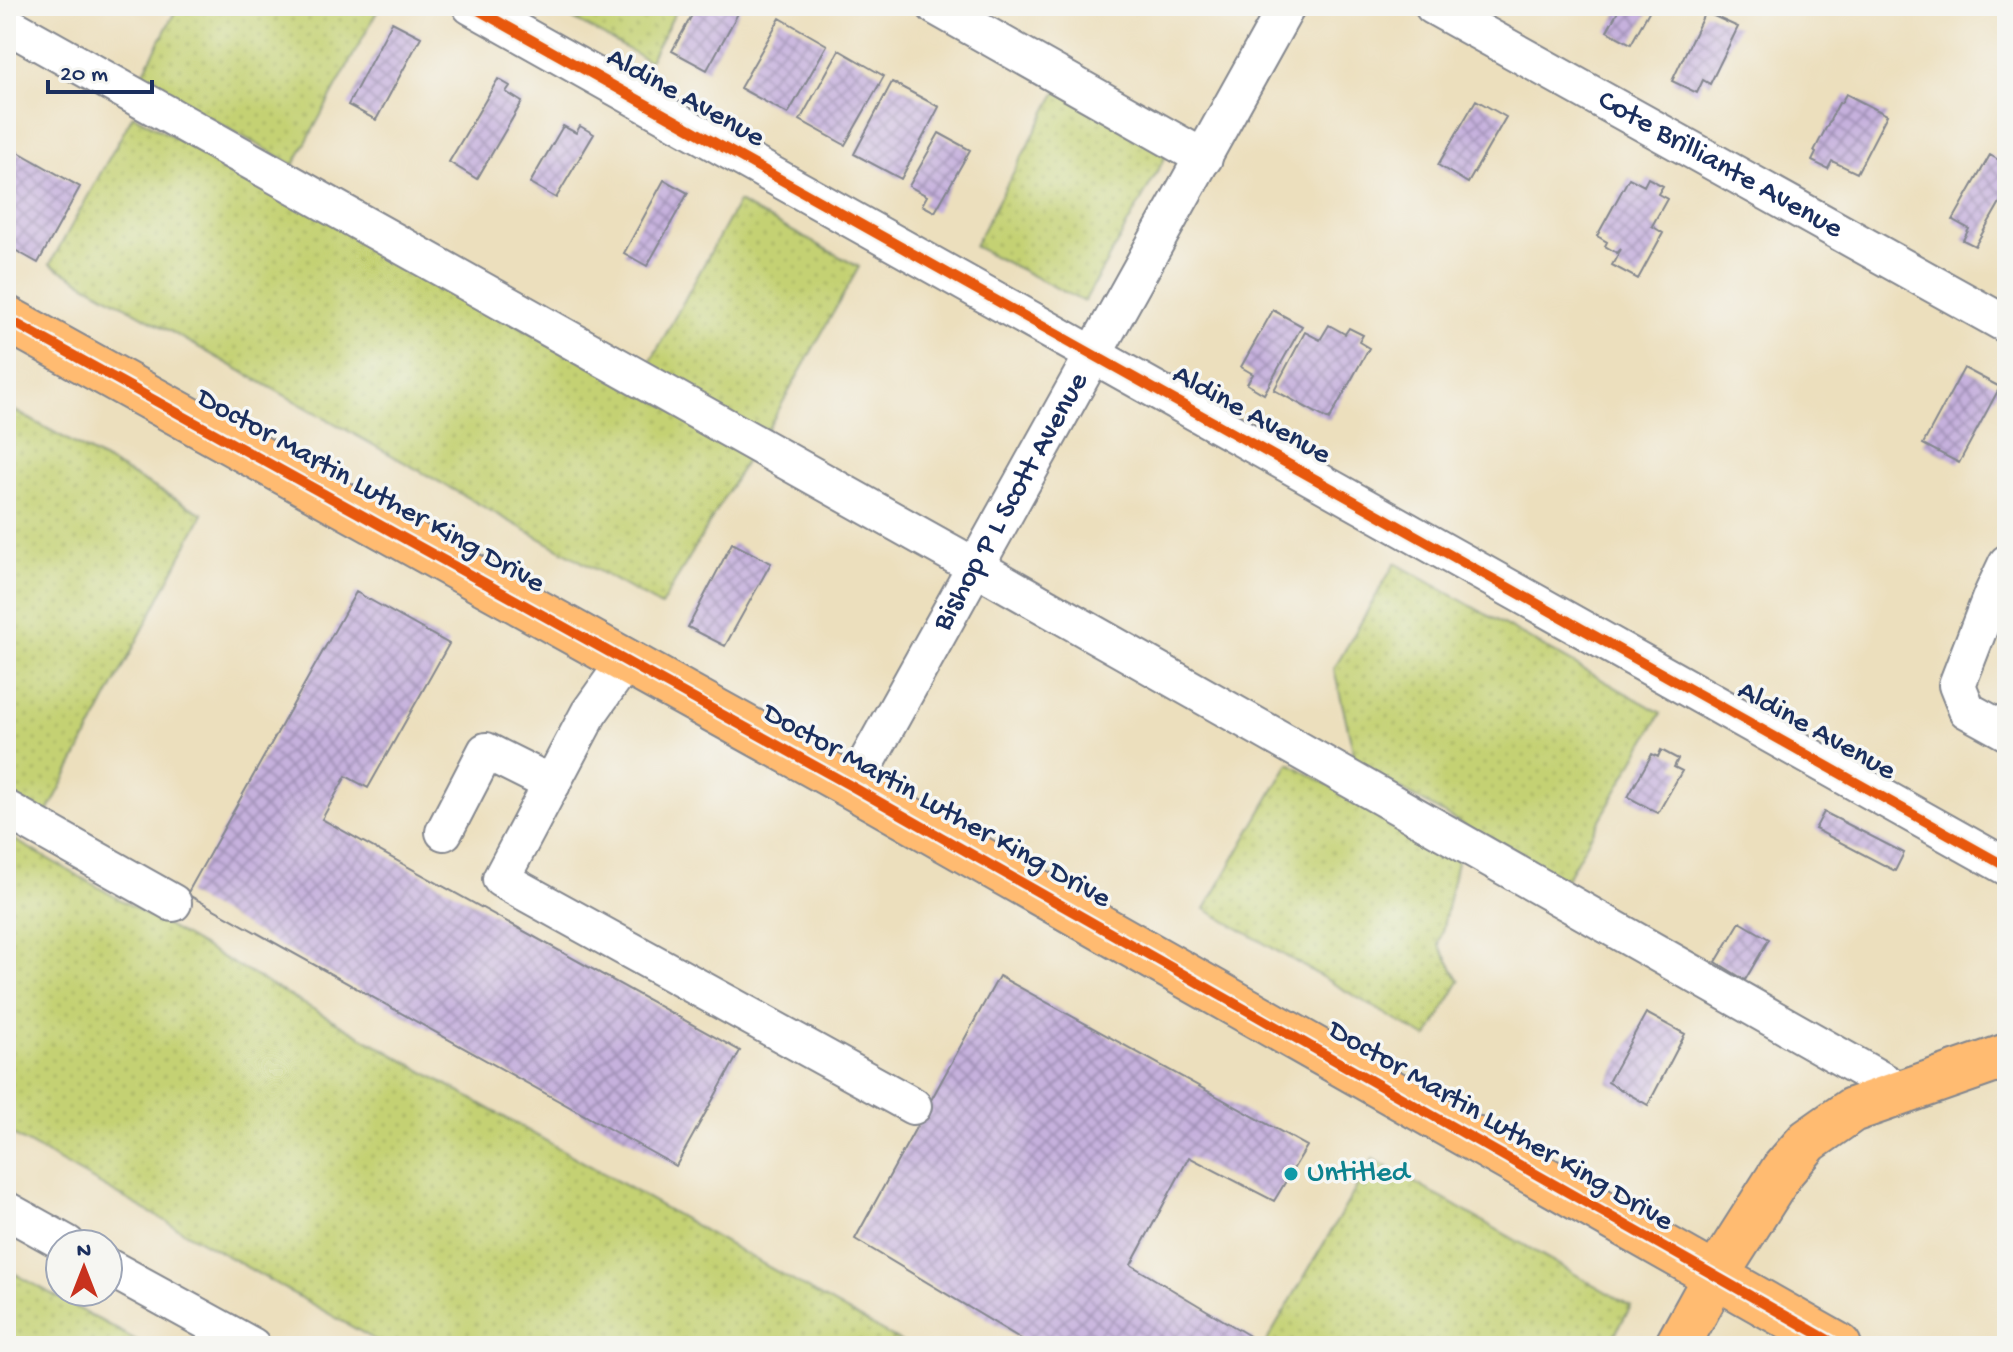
<svg xmlns="http://www.w3.org/2000/svg" width="2013" height="1352" font-family="'Gochi Hand',sans-serif">
	<defs>
		<pattern id="grass-dots" width="8" height="8" patternUnits="userSpaceOnUse" patternTransform="scale(2)"><rect width="8" height="8" fill="#c4d173"/><path d="M2 2h.1M6 6h.1" fill="none" stroke="#a8b466" stroke-width="1.8" stroke-linecap="round"/></pattern>
		<pattern id="building-cross-hatch" width="8" height="8" patternUnits="userSpaceOnUse" patternTransform="scale(2)"><rect width="8" height="8" fill="#c6b1dd"/><path d="M0 0l8 8M0 8l8-8" fill="none" stroke="#a090b6"/></pattern>
	</defs>
	<rect width="100%" height="100%" fill="#f6f6f2"/>
	<filter id="ink" filterUnits="userSpaceOnUse"><feTurbulence type="fractalNoise" baseFrequency=".0125" numOctaves="2"/><feDisplacementMap in="SourceGraphic" scale="16" xChannelSelector="R" yChannelSelector="G"/><feConvolveMatrix kernelMatrix="1 2 1 2 8 2 1 2 1" color-interpolation-filters="sRGB"/></filter>
	<filter id="wash" filterUnits="userSpaceOnUse"><feTurbulence type="fractalNoise" baseFrequency=".006" numOctaves="4" result="noise"/><feDisplacementMap in="SourceGraphic" scale="32" xChannelSelector="R" yChannelSelector="G"/><feGaussianBlur stdDeviation="1.8" result="paint"/><feColorMatrix in="noise" values="0 0 0 0 0 0 0 0 0 0 0 0 0 0 0 0 0 1.4 0 .05"/><feComposite in="paint" operator="in"/></filter>
	<g filter="url(#wash)">
		<rect width="100%" height="100%" fill="#ecdfbd"/>
		<path fill="url(#grass-dots)" stroke="#708068" stroke-width="2" d="M178,6H380L294,165L140,79Z
			M550,6H679L649,61Z
			M1057,91L1171,147L1084,302L974,246Z
			M133,115L751,452L661,606L50,264Z
			M738,202L859,267L765,434L647,368Z
			M6,406L203,514L47,814L6,792Z
			M1395,563L1661,713L1564,883L1356,763L1334,669Z
			M1289,763L1458,857L1439,945L1460,981L1427,1038L1205,909Z
			M6,835L908,1346H386L6,1131Z
			M1373,1159L1631,1306L1608,1346H1264Z
			M6,1269L145,1345L144,1346H6Z"/>
		<g id="blocks">
			<path fill="url(#building-cross-hatch)" d="M697,6H742L707,70L672,51Z
				M1621,6H1652L1631,44L1607,31Z
				M1705,12L1738,27L1710,84L1703,80L1697,93L1672,81Z
				M780,18L827,45L788,114L740,88Z
				M392,22L421,37L376,120L348,105Z
				M839,50L884,76L845,145L800,120Z
				M498,79L510,86L506,92L522,102L477,179L449,162Z
				M892,82L939,107L901,179L854,154Z
				M1846,94L1887,115L1857,173L1832,161L1828,169L1812,161L1816,153L1814,151L1839,103H1841Z
				M1476,100L1506,117L1468,183L1438,165Z
				M563,126L576,133L580,126L594,134L556,198L530,183Z
				M939,133L970,150L935,212L922,205L927,196L909,186Z
				M6,145L80,187L38,263L6,245Z
				M1990,155L2007,165V202L2002,199L1975,246L1963,240L1969,229L1953,220Z
				M1629,178L1644,186L1648,178L1663,186L1658,194L1667,199L1652,226L1663,233L1638,279L1612,265L1621,249L1617,253L1605,246L1607,242L1597,236Z
				M664,180L688,193L647,266L624,253Z
				M1273,310L1302,326L1264,394L1247,384L1253,374L1241,367Z
				M1329,325L1345,334L1349,328L1363,335L1359,342L1369,348L1329,420L1274,390L1305,332L1320,340Z
				M1964,368L2000,387L1959,463L1923,444Z
				M732,543L771,563L725,646L688,627Z
				M356,592L449,644L368,788L346,776L322,819L740,1051L676,1166L187,894Z
				M1661,750L1678,759L1674,767L1682,771L1658,813L1628,797L1652,754L1658,757Z
				M1824,812L1904,853L1895,871L1815,829Z
				M1740,922L1769,939L1745,980L1716,962Z
				M999,976L1307,1146L1274,1201L1189,1157L1131,1265L1253,1338L1248,1346H1033L855,1239Z
				M1646,1013L1685,1034L1648,1105L1608,1082Z"/>
		</g>
	</g>
	<g filter="url(#ink)">
		<use href="#blocks" fill-opacity="0" stroke="#84878e" stroke-width="2"/>
		<g fill="none" stroke-linecap="round" stroke-linejoin="round">
			<g stroke="#84878e" stroke-width="40">
				<g id="minor">
					<path d="M471,6L2007,867"/>
					<path d="M935,6L1204,158"/>
					<path id="s1" d="M1433,6L2007,325"/>
					<path d="M6,24L976,567L1904,1093"/>
					<path d="M2007,563L1991,597L1957,685L1967,710L2007,732"/>
					<path d="M626,661L589,713L501,879L913,1106"/>
					<path id="s2" d="M853,787L1287,6"/>
					<path d="M6,809L173,903"/>
					<path d="M444,832L486,751L552,784"/>
					<path d="M6,1210L67,1244"/>
					<path d="M108,1267L252,1346"/>
				</g>
			</g>
			<g stroke="#84878e" stroke-width="48">
				<path id="major" d="M6,318L853,787L1839,1346
					M1677,1346L1715,1277L1783,1170L1808,1141L1852,1110L2007,1056"/>
			</g>
			<use href="#minor" stroke="#fff" stroke-width="36"/>
			<use href="#major" stroke="#ffbb71" stroke-width="44"/>
			<g stroke="#f6f6f2" stroke-width="15">
				<path id="cycleway" d="M471,6L2007,867
					M6,318L853,787L1839,1346"/>
			</g>
			<use href="#cycleway" stroke="#e8590c" stroke-width="10"/>
		</g>
	</g>
	<circle fill="#0f9aa8" stroke="#f6f6f2" stroke-width="3" cx="1291" cy="1174" r="8"/>
	<g text-anchor="middle" dominant-baseline="central" stroke-width="7" stroke-linejoin="round" paint-order="stroke">
		<g font-size="30" fill="#1b2f5e" stroke="#f6f6f2">
			<text transform="translate(685 99) rotate(29)">Aldine Avenue</text>
			<text stroke="none"><textPath href="#s1" startOffset="328">Cote Brilliante Avenue</textPath></text>
			<text transform="translate(1251 416) rotate(29)">Aldine Avenue</text>
			<text transform="translate(370 492) rotate(29)">Doctor Martin Luther King Drive</text>
			<text stroke="none"><textPath href="#s2" startOffset="326">Bishop P L Scott Avenue</textPath></text>
			<text transform="translate(1816 732) rotate(29)">Aldine Avenue</text>
			<text transform="translate(936 807) rotate(29)">Doctor Martin Luther King Drive</text>
			<text transform="translate(1500 1127) rotate(30)">Doctor Martin Luther King Drive</text>
		</g>
		<g font-size="30" fill="#0d838f" stroke="#f6f6f2" text-anchor="start">
			<text x="1307" y="1174">Untitled</text>
		</g>
	</g>
	<rect width="2013" height="1352" fill="none" stroke="#f6f6f2" stroke-width="32"/>
	<g transform="translate(84 1268)"><circle r="38" fill="#f6f6f2" stroke="#9ea6b7" stroke-width="2"/>
	<path d="M0-6L14 30L0 20L-14 30Z" fill="#c8321e"/>
	<text y="-12" font-size="22" font-weight="bold" text-anchor="middle" fill="#1b2f5e">N</text>
	</g>
	<path d="M48 80v12h104v-12" fill="none" stroke="#1b2f5e" stroke-width="4"/>
	<text x="60" y="80" font-size="24" fill="#1b2f5e" stroke="#f6f6f2" stroke-width="6" paint-order="stroke">20 m</text>
</svg>
